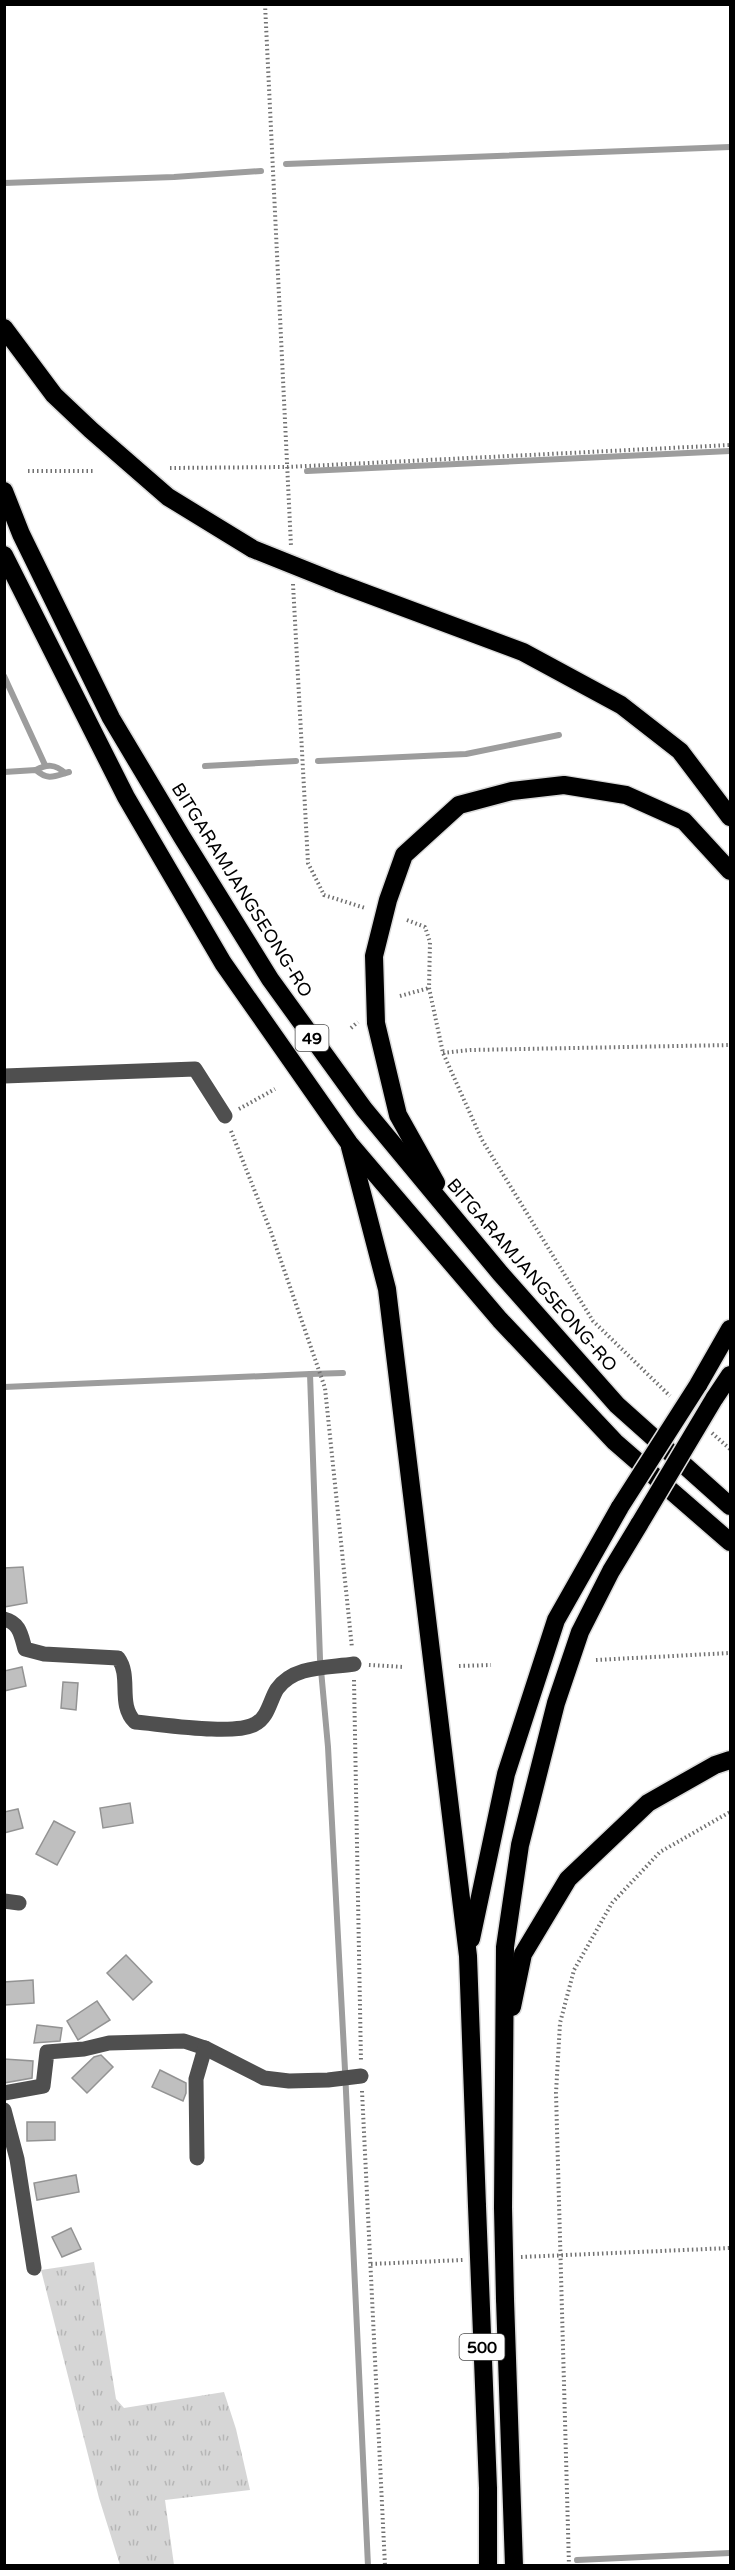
<svg xmlns="http://www.w3.org/2000/svg" width="735" height="2570" viewBox="0 0 735 2570" font-family="'Varela Round',sans-serif">
<style>
.grass{fill:url(#grass-tufts)}
.lines{fill:none;stroke-linecap:round;stroke-linejoin:round}
.stream{stroke:#9d9d9d;stroke-width:6}
.building{fill:#bfbfbf;stroke:#939393;stroke-width:1.5}
.highway-casing{stroke:#dbdbdb;stroke-width:21}
.path{stroke:#717171;stroke-width:4;stroke-dasharray:1.5 3;stroke-linecap:butt}
.minor{stroke:#4f4f4f;stroke-width:15}
.highway{stroke:#000;stroke-width:18}
.highway-bridge-casing{stroke:#dbdbdb;stroke-width:21;stroke-linecap:butt}
.highway-bridge{stroke:#000;stroke-width:18}
.labels{text-anchor:middle;stroke-width:4.5;stroke-linejoin:round;paint-order:stroke}
.shield{fill:#fff;stroke:#4c4c4c;stroke-width:1.5}
.shield-label{font-size:16px;font-weight:bold;fill:#000}
.street-label{font-size:18px;fill:#000;stroke:#fff}
</style>
<defs>
<pattern id="grass-tufts" width="24" height="20" patternUnits="userSpaceOnUse" patternTransform="scale(1.5)"><rect width="24" height="20" fill="#d6d6d6"/><path d="M3 7l-1-3M5 7V3M7 7l1-3M15 17l-1-3M17 17v-4M19 17l1-3" fill="none" stroke="#b6b6b6"/></pattern>
</defs>
<rect width="100%" height="100%" fill="#fff"/>
<!-- grass -->
<polygon class="grass" points="94,2262 116,2399 124,2408 224,2392 236,2429 250,2490 165,2500 174,2565 120,2565 99,2498 41,2270"/>
<g class="lines">
<!-- stream -->
<g class="stream">
<polyline points="286,164 730,147"/>
<polyline points="4,183 174,177 261,171"/>
<polyline points="307,471 730,451"/>
<polyline points="4,676 45,765"/>
<polyline points="318,761 466,754 559,735"/>
<polyline points="205,766 296,761"/>
<path d="M36,770C47,764 55,764 65,773"/>
<path d="M4,772L36,770C48,781 55,776 69,772"/>
<polyline points="310,1374 343,1373"/>
<polyline points="4,1387 310,1374 320,1659 328,1747 345,2070 368,2566"/>
<polyline points="577,2560 730,2553"/>
</g>
</g>
<!-- building -->
<g class="building">
<polygon points="23,1567 27,1603 4,1607 4,1568"/>
<polygon points="22,1667 26,1686 4,1691 4,1671"/>
<polygon points="63,1682 78,1683 76,1710 61,1708"/>
<polygon points="130,1803 133,1823 103,1828 100,1808"/>
<polygon points="18,1809 23,1828 4,1833 4,1812"/>
<polygon points="54,1821 75,1832 57,1865 36,1854"/>
<polygon points="126,1955 152,1982 133,2000 107,1973"/>
<polygon points="33,1980 34,2003 5,2005 4,1982"/>
<polygon points="97,2001 110,2020 78,2040 67,2021"/>
<polygon points="37,2025 62,2028 60,2041 34,2043"/>
<polygon points="101,2055 113,2067 87,2093 72,2078 94,2057"/>
<polygon points="4,2059 33,2061 32,2078 4,2083"/>
<polygon points="160,2070 186,2083 186,2093 183,2101 152,2087"/>
<polygon points="27,2122 55,2122 55,2140 27,2141"/>
<polygon points="76,2175 79,2192 37,2200 34,2183"/>
<polygon points="71,2228 81,2249 62,2257 52,2237"/>
</g>
<g class="lines">
<!-- highway casing -->
<g class="highway-casing">
<g id="highway">
<polyline points="4,328 54,395 91,430 168,497 253,549"/>
<polyline points="4,491 21,534 111,718 182,837 270,979 364,1109 500,1273 617,1405 730,1506"/>
<polyline points="4,555 126,797 223,963 349,1143 500,1320 615,1442 730,1542"/>
<polyline points="338,583 523,652 621,705 680,751 730,817"/>
<polyline points="350,1147 387,1289 468,1956 477,2206"/>
<polyline points="436,1183 398,1115 376,1023 374,956 388,900 404,855 459,805 512,791 564,785 626,795 684,821 730,871"/>
<polyline points="698,1385 730,1329"/>
<polyline points="714,1399 730,1375"/>
<polyline points="471,1939 506,1774 556,1620 620,1507"/>
<polyline points="512,2007 523,1954 568,1879 648,1803 715,1765 730,1760"/>
<polyline points="503,2208 505,1947 520,1845 556,1703 580,1632 611,1571 640,1523"/>
<polyline points="505,2299 514,2566"/>
<polyline points="488,2488 488,2566"/>
</g>
</g>
<!-- path -->
<g class="path">
<polyline points="265,4 291,546"/>
<polyline points="170,468 287,467 730,445"/>
<polyline points="28,471 95,471"/>
<polyline points="293,584 308,863 324,895 365,908"/>
<polyline points="407,920 425,927 430,942 429,988 443,1053 482,1140 593,1321 670,1396"/>
<polyline points="400,996 429,988"/>
<polyline points="351,1028 358,1022"/>
<polyline points="443,1053 470,1050 730,1045"/>
<polyline points="239,1109 275,1089"/>
<polyline points="231,1131 271,1232 325,1388 352,1648"/>
<polyline points="712,1433 730,1449"/>
<polyline points="596,1660 730,1653"/>
<polyline points="369,1665 404,1667"/>
<polyline points="459,1666 491,1665"/>
<polyline points="354,1680 361,2062"/>
<polyline points="362,2091 385,2566"/>
<polyline points="521,2257 730,2248"/>
<polyline points="371,2264 463,2260"/>
<polyline points="569,2566 556,2093 560,2023 574,1970 612,1903 660,1852 730,1812"/>
</g>
<!-- minor -->
<g class="minor">
<polyline points="4,1076 195,1069 225,1116"/>
<path d="M4,1619C20,1623 21,1635 25,1649L44,1654L118,1658C132,1677 117,1704 135,1722C161,1724 235,1736 255,1724C268,1718 270,1700 277,1689C294,1665 328,1668 354,1664"/>
<polyline points="4,1901 19,1903"/>
<polyline points="4,2093 43,2086 47,2052 84,2049 109,2043 184,2041 205,2048 264,2078 289,2081 328,2080 361,2076"/>
<polyline points="4,2110 17,2159 34,2268"/>
<polyline points="197,2158 196,2079 205,2048"/>
</g>
<!-- highway -->
<use href="#highway" class="highway"/>
<!-- highway-bridge casing -->
<g class="highway-bridge-casing">
<g id="highway-bridge">
<polyline points="253,549 338,583"/>
<polyline points="620,1507 698,1385"/>
<polyline points="640,1523 714,1399"/>
<polyline points="477,2206 488,2488"/>
<polyline points="503,2208 505,2299"/>
</g>
</g>
<!-- highway-bridge -->
<use href="#highway-bridge" class="highway-bridge"/>
</g>
<g class="labels">
<!-- shield labels -->
<g class="shield">
<rect x="295.5" y="1025" width="33" height="26" rx="4.5"/>
<rect x="459.5" y="2334" width="45" height="26" rx="4.5"/>
</g>
<g class="shield-label">
<text x="312" y="1044">49</text>
<text x="482" y="2353">500</text>
</g>
<!-- street labels -->
<g class="street-label">
<text transform="translate(242 890) rotate(58)" y="6">BITGARAMJANGSEONG-RO</text>
<text transform="translate(532 1275) rotate(49)" y="6">BITGARAMJANGSEONG-RO</text>
</g>
</g>
<!-- border -->
<rect width="735" height="2570" fill="none" stroke="#000000" stroke-width="12"/>
</svg>
